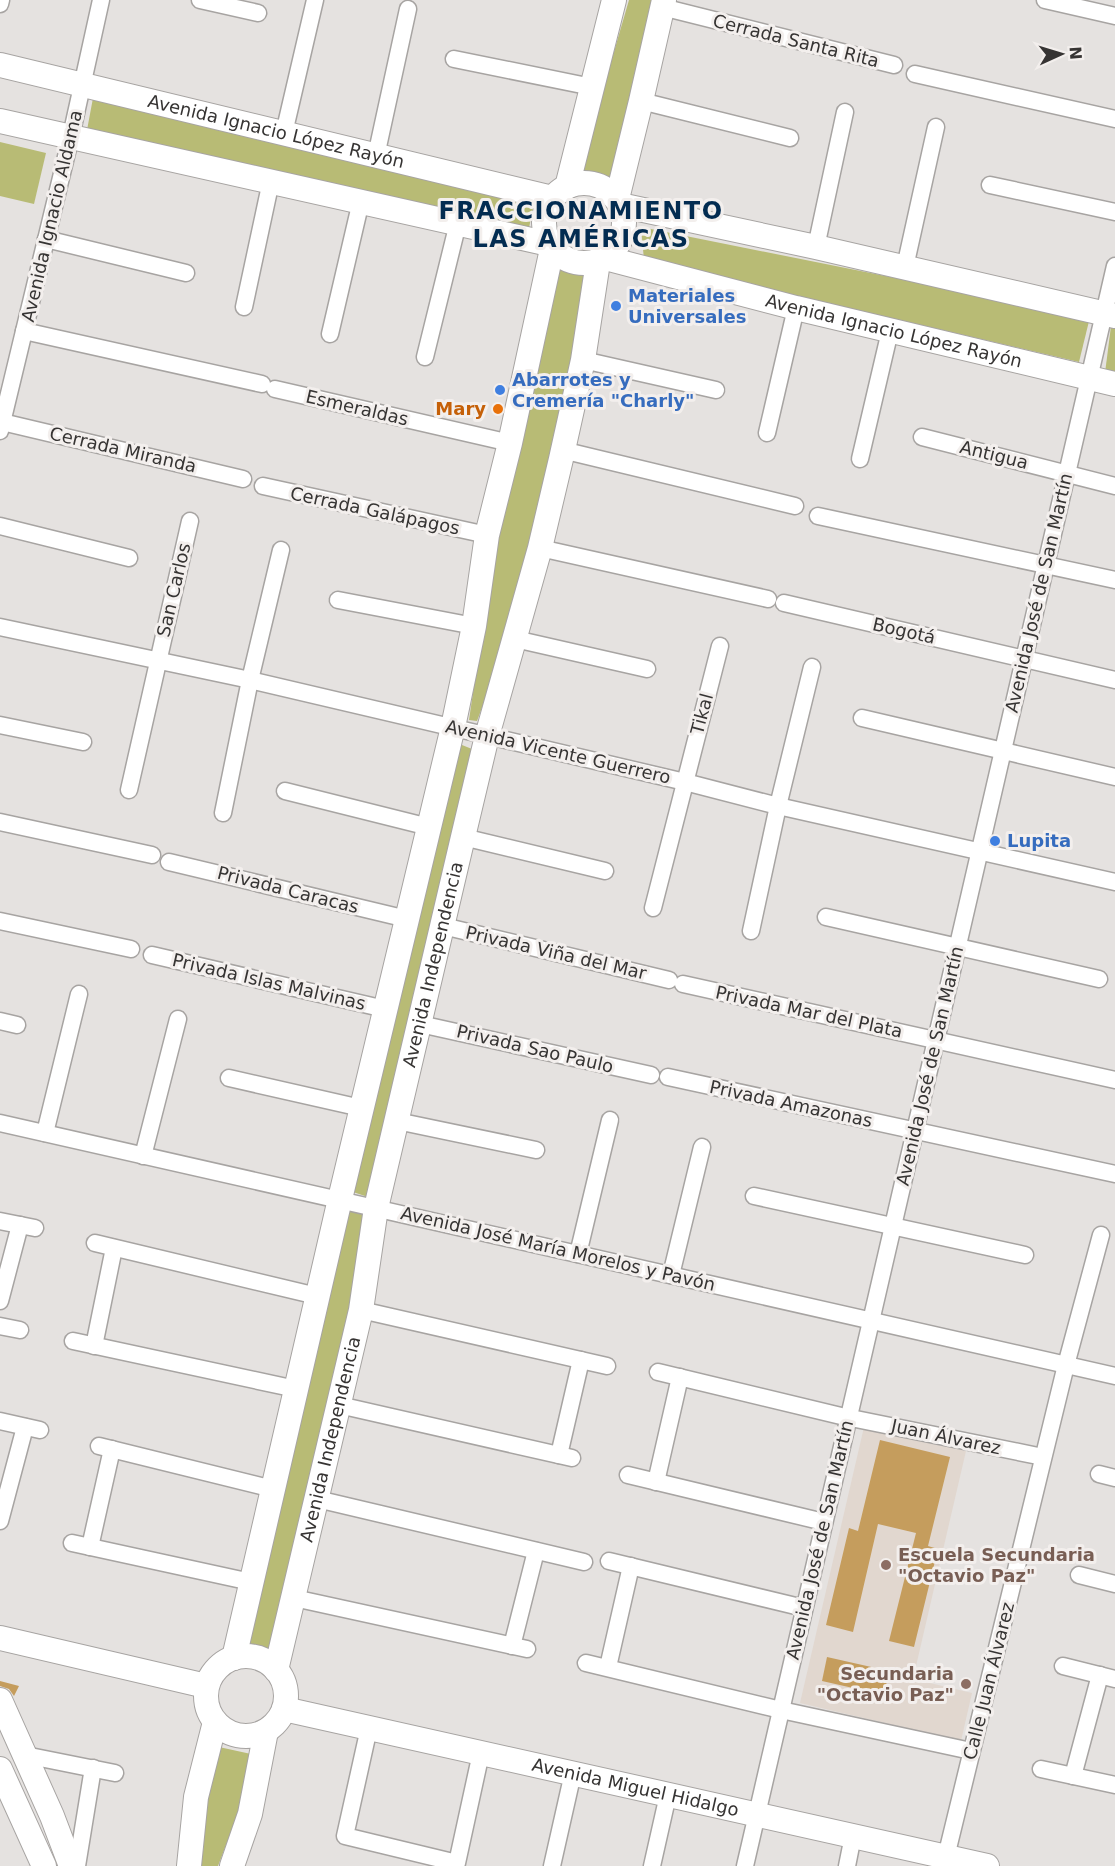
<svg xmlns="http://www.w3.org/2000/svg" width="1115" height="1866" viewBox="0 0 1115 1866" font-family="'DejaVu Sans',sans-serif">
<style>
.built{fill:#e1d7cf}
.green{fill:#b8bb75}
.building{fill:#c59d5d}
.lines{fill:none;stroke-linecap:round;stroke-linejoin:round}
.street-casing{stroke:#a7a4a2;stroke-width:19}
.secondary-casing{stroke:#a7a4a2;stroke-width:26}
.street{stroke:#fff;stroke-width:16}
.secondary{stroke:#fff;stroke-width:24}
.shop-dot{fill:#3f7fe0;stroke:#f3efed;stroke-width:2}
.food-dot{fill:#e8710a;stroke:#f3efed;stroke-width:2}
.education-dot{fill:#8d6e63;stroke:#f3efed;stroke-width:2}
.labels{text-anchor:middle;stroke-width:6;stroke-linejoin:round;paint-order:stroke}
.street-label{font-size:18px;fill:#363433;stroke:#f3efed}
.shop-label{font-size:18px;font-weight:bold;fill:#366cbe;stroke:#f3efed;text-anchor:start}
.food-label{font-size:18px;font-weight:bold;fill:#c56008;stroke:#f3efed;text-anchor:end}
.education-label{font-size:18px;font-weight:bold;fill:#785e54;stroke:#f3efed;text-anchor:start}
.district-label{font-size:24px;font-weight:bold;letter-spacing:1.5px;fill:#032c51;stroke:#f3efed}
</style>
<rect width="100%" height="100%" fill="#e5e2e0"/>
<!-- built -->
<polygon class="built" points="864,1427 966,1451 913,1679 972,1693 961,1741 800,1703"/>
<!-- green -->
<g class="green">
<polygon points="629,0 653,0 614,181 579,172"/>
<polygon points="93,98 534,203 529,228 87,130"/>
<polygon points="0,142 46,153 34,204 0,196"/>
<polygon points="641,227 1090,317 1079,362 644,260"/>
<polygon points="559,267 588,277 533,543 508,638 477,721 469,720 493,555"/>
<polygon points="1111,326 1115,327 1115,375 1105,373"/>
<polygon points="457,743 472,749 371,1198 353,1192"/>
<polygon points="348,1209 367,1215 353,1307 272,1653 248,1647"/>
<polygon points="219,1747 251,1754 239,1811 218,1866 201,1866 204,1844 204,1804"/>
</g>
<!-- building -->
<g class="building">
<polygon points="880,1440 950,1457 928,1546 938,1549 914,1647 889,1641 916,1533 878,1524 853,1632 826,1625 849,1528 858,1531"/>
<polygon points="827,1657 889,1671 884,1695 822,1681"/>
<polygon points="0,1681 19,1686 14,1696 9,1689 0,1686"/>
</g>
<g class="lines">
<!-- street casing -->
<g class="street-casing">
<g id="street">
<polyline points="200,0 258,13"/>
<polyline points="1045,0 1115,16"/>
<polyline points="0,4 1,0"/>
<polyline points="662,7 894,65"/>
<polyline points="454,59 592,87"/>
<polyline points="915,74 1115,119"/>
<polyline points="641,101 790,138"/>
<polyline points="284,133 315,0"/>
<polyline points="376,156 408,9"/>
<polyline points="990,185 1115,212"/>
<polyline points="46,239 186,273"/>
<polyline points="816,247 845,112"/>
<polyline points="905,267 936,127"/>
<polyline points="244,307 271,181"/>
<polyline points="24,331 262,384"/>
<polyline points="330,334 361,201"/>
<polyline points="425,357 458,223"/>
<polyline points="583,360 716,390"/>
<polyline points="275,389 510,443"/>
<polyline points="2,422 243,479"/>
<polyline points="0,431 71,136 101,0"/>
<polyline points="767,433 796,308"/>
<polyline points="922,437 1115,486"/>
<polyline points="562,450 795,506"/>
<polyline points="860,459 890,331"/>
<polyline points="263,486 487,535"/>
<polyline points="818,516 1115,580"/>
<polyline points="0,526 129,558"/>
<polyline points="540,548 768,599"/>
<polyline points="338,600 474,626"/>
<polyline points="784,603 1115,680"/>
<polyline points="0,627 250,680 685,782 778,806 1115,882"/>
<polyline points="515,639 647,669"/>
<polyline points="862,718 1115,777"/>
<polyline points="0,725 83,742"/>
<polyline points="129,790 190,521"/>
<polyline points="285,791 429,827"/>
<polyline points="223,813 250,680 281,550"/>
<polyline points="0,822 152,855"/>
<polyline points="463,837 605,871"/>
<polyline points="169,862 407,919"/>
<polyline points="653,908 720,646"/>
<polyline points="826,917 1099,979"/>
<polyline points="0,921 131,949"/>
<polyline points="443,926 669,980"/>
<polyline points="751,931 778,806 812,667"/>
<polyline points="152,955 385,1009"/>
<polyline points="683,984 1115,1080"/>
<polyline points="0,1021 17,1025"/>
<polyline points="420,1024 651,1075"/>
<polyline points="668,1077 1115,1174"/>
<polyline points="229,1078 361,1108"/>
<polyline points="397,1121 536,1150"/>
<polyline points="0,1123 1115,1376"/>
<polyline points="45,1133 79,994"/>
<polyline points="143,1156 178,1019"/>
<polyline points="754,1196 1025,1255"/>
<polyline points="0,1221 35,1228"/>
<polyline points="95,1243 317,1296"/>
<polyline points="578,1254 610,1120"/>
<polyline points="671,1275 702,1147"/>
<polyline points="0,1301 20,1225"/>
<polyline points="361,1310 607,1366"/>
<polyline points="0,1326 20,1330"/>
<polyline points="73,1341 296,1389"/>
<polyline points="94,1346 114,1248"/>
<polyline points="658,1372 841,1416 1043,1457"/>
<polyline points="339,1405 572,1458"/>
<polyline points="0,1421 40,1430"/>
<polyline points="99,1446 273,1489"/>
<polyline points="559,1455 581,1360"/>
<polyline points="1099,1474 1115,1478"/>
<polyline points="628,1475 824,1522"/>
<polyline points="656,1482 680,1377"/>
<polyline points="317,1499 584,1562"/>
<polyline points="0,1521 25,1427"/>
<polyline points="72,1543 251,1582"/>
<polyline points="90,1547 112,1449"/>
<polyline points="609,1561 804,1608"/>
<polyline points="1079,1575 1115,1584"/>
<polyline points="294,1598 527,1649"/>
<polyline points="512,1646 536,1551"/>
<polyline points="586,1663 781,1710 971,1751"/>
<polyline points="1063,1666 1115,1679"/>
<polyline points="608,1667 631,1566"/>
<polyline points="369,1728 345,1836 457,1863 481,1753"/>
<polyline points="25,1755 115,1773"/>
<polyline points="1041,1769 1115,1785"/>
<polyline points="1073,1776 1100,1675"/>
<polyline points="944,1865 1066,1365 1101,1235"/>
<polyline points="77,1866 93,1768"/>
<polyline points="552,1866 573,1773"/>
<polyline points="652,1866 668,1795"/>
<polyline points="745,1866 1115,266"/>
<polyline points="847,1866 853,1836"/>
</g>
</g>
<!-- secondary casing -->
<g class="secondary-casing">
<g id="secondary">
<path id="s1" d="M0,65L552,198"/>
<polyline points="0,121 549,244"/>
<circle cx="584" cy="223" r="40"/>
<polyline points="567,187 614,0"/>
<polyline points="617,199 641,101 664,0"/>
<polyline points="620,205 816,247 1115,316"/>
<path id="s2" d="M605,258L796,308L1115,384"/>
<polyline points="0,1638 206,1686"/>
<circle cx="246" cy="1696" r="40"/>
<polyline points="234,1658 340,1199 453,727 474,626 487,535 510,443 552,249"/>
<path id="s3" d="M276,1670L361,1310L376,1208L463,837L487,736L540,548L561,459L583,360L598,262"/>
<polyline points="0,1700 52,1816 71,1866"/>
<path id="s4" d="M284,1709L987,1866"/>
<polyline points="0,1769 44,1866"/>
<polyline points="189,1866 196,1797 215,1722"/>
<polyline points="232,1866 250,1814 266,1731"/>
</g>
</g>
<!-- street -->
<use href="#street" class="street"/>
<!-- secondary -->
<use href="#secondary" class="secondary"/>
</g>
<!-- markers -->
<g class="shop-dot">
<circle cx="616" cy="306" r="6"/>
<circle cx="500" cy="390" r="6"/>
<circle cx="995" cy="841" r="6"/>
</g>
<circle class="food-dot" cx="498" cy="409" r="6"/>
<g class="education-dot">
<circle cx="886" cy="1565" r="6"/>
<circle cx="966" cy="1684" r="6"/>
</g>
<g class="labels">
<!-- street labels -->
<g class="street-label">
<text transform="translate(796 41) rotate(14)" y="6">Cerrada Santa Rita</text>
<text dy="6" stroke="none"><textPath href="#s1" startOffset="284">Avenida Ignacio López Rayón</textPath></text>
<text transform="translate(52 216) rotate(-77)" y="6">Avenida Ignacio Aldama</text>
<text dy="6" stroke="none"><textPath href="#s2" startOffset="298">Avenida Ignacio López Rayón</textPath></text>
<text transform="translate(357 408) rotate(13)" y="6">Esmeraldas</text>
<text transform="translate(123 450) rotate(13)" y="6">Cerrada Miranda</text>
<text transform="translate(994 455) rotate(14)" y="6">Antigua</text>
<text transform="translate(375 511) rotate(12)" y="6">Cerrada Galápagos</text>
<text transform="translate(174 590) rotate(-77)" y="6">San Carlos</text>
<text transform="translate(1039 593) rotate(-77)" y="6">Avenida José de San Martín</text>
<text transform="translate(904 631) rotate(13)" y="6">Bogotá</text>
<text transform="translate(702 714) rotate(-75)" y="6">Tikal</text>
<text transform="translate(558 752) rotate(13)" y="6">Avenida Vicente Guerrero</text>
<text transform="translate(288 890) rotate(14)" y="6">Privada Caracas</text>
<text transform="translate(556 953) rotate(13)" y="6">Privada Viña del Mar</text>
<text dy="6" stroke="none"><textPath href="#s3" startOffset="723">Avenida Independencia</textPath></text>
<text transform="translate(269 982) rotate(13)" y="6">Privada Islas Malvinas</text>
<text transform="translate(809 1012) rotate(12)" y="6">Privada Mar del Plata</text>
<text transform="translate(535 1049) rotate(13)" y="6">Privada Sao Paulo</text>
<text transform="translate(930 1066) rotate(-77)" y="6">Avenida José de San Martín</text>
<text transform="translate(791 1104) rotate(12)" y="6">Privada Amazonas</text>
<text transform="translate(558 1249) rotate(13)" y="6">Avenida José María Morelos y Pavón</text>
<text transform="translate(946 1437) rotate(12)" y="6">Juan Álvarez</text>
<text dy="6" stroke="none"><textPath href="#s3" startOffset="237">Avenida Independencia</textPath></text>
<text transform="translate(820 1540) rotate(-77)" y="6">Avenida José de San Martín</text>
<text transform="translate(989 1681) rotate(-76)" y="6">Calle Juan Álvarez</text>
<text dy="6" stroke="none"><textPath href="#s4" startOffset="360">Avenida Miguel Hidalgo</textPath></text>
</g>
<!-- shop labels -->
<g class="shop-label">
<text x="628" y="302">Materiales<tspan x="628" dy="21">Universales</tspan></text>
<text x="512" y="386">Abarrotes y<tspan x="512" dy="21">Cremería "Charly"</tspan></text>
<text x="1007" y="847">Lupita</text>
</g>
<!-- food labels -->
<g class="food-label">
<text x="486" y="415">Mary</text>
</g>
<!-- education labels -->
<g class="education-label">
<text x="898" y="1561">Escuela Secundaria<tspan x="898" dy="21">"Octavio Paz"</tspan></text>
<text x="954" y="1680" text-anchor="end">Secundaria<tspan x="954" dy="21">"Octavio Paz"</tspan></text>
</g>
<!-- district labels -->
<g class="district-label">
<text x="581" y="219">FRACCIONAMIENTO<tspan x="581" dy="28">LAS AMÉRICAS</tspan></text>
</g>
</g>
<!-- north arrow -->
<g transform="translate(1061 54) rotate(86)" stroke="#f3efed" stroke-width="4.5" paint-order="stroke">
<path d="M0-4.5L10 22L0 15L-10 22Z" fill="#363433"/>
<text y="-9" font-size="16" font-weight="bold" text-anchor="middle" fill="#363433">N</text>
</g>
</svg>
